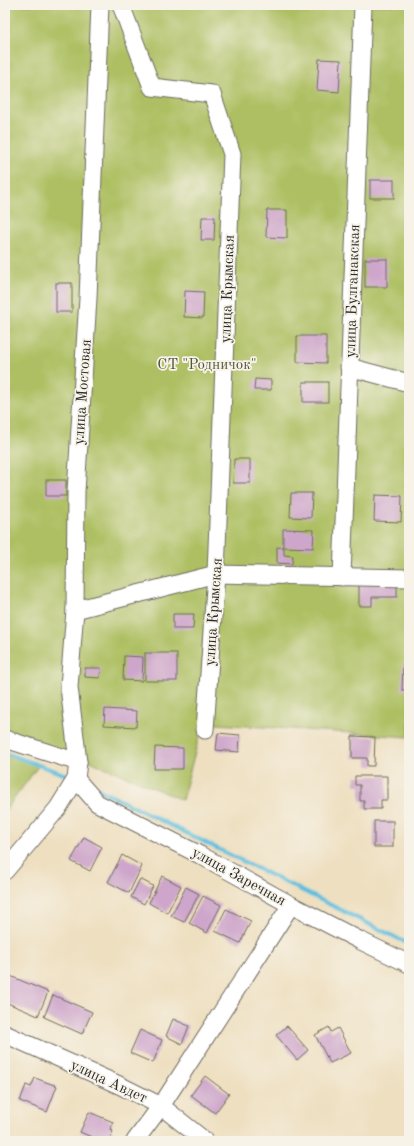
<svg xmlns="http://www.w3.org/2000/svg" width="414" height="1146" viewBox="0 0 414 1146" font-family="'Old Standard TT',serif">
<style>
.green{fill:#adbf62;stroke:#6c7546}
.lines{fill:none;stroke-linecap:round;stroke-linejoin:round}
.stream{stroke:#5fbfde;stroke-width:4}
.building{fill:#cea6cb}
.minor-casing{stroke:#6f6a5f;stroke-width:19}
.minor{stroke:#fff;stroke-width:17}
.labels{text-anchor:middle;stroke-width:3.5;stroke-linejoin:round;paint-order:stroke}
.street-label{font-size:15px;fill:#2b2b2b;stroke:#f7f3e8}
.park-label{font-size:15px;fill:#52573c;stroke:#f7f3e8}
</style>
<rect width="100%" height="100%" fill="#f7f3e8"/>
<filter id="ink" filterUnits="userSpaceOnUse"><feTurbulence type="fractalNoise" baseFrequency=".025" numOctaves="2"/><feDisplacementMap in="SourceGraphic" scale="8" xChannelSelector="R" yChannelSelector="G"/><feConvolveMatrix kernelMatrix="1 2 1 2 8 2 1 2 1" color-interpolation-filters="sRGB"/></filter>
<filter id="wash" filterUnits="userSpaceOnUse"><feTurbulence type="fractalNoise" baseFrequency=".012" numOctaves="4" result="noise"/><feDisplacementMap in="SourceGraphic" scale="16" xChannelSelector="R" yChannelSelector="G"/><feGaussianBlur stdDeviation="0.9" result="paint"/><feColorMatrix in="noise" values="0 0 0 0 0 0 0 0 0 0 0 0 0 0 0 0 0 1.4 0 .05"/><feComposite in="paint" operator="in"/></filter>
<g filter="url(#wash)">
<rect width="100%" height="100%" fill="#eedfc0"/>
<!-- green -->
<g class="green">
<polygon points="5,5 409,5 409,737 203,723 182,800 78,756 5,733"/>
<polygon points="5,754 39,765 5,811"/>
</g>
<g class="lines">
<!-- stream -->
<g class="stream">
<polyline points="5,753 72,777"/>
<polyline points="90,785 409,944"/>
</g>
</g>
<g id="blocks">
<!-- building -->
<g class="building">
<polygon points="319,59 341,60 339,92 317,90"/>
<rect x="370" y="180" width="24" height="18"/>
<polygon points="267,210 287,210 287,238 266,237"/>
<polygon points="202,217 215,217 214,240 201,240"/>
<rect x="365" y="259" width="22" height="28"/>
<rect x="56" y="283" width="16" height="29"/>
<polygon points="185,291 204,292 203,318 184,317"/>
<polygon points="297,336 326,336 326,363 297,362"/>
<polygon points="255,379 271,380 271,390 254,390"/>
<rect x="303" y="382" width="25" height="20"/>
<polygon points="234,459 250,459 250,483 233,483"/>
<rect x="46" y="480" width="20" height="16"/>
<polygon points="291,493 312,493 311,518 290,517"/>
<polygon points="375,495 402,496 401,522 374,521"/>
<polygon points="283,529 314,530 313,548 283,547"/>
<polygon points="277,547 284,548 284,555 293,556 292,564 277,563"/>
<polygon points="397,583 397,597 372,597 372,606 359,606 359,584"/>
<polygon points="173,614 194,614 193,629 173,629"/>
<rect x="145" y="653" width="32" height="28"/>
<polygon points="124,656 143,657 142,681 123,680"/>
<polygon points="403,663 409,663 409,690 402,690"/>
<polygon points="85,668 101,668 100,678 85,677"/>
<polygon points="105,709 137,711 136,727 104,725"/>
<polygon points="218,733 240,735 239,752 216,750"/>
<polygon points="352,736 375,737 374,766 367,766 367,758 352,758"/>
<polygon points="155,747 183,748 183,769 154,769"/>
<polygon points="355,776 387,776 387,800 381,800 381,809 364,809 364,801 360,801 360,785 355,785"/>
<rect x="374" y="821" width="19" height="26"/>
<polygon points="84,837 102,847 90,871 71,861"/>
<polygon points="122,855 142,866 129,893 108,882"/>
<polygon points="162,876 181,886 167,913 149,903"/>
<polygon points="140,879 153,886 144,904 131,897"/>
<polygon points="186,887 199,894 184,922 171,916"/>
<polygon points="203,896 221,905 207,933 189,923"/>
<polygon points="226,909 251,921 240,943 215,931"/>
<polygon points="8,975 48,992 38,1016 5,1002 5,982"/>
<polygon points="53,995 92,1012 82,1034 44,1017"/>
<polygon points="173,1019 189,1026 182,1044 166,1036"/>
<polygon points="287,1026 308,1050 297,1060 276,1035"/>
<polygon points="329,1027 331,1032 338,1028 351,1053 330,1063 315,1035"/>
<polygon points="140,1030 162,1040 153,1063 130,1053"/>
<polygon points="205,1076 229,1094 215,1113 191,1095"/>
<polygon points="35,1078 57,1086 47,1112 20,1101 26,1085 31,1087"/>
<polygon points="89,1112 113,1122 110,1130 113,1131 109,1141 101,1141 80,1132"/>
</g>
</g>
</g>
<g filter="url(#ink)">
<use href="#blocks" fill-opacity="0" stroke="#6f6a5f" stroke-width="1"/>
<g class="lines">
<!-- minor casing -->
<g class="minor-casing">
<g id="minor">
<polyline points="121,5 152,87 212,94 232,154 216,574 205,730"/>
<polyline points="349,367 409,383"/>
<polyline points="342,577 363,5"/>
<polyline points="75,610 216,574 409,578"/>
<polyline points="5,739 78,762"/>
<polyline points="76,779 97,803 200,855 291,905 359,940 409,964"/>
<polyline points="5,871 58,808 76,779 78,762 69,687 75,610 76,492 88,298 100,5"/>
<polyline points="5,1034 119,1085 161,1106 205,1141"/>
<polyline points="135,1141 161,1106 291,905"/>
</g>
</g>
<!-- minor -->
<use href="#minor" class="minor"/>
</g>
</g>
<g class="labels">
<!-- street labels -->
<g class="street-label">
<text transform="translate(227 289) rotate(-88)" y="5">улица Крымская</text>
<text transform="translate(352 291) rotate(-88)" y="5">улица Булганакская</text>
<text transform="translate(82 392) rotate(-86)" y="5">улица Мостовая</text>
<text transform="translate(213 612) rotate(-86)" y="5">улица Крымская</text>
<text transform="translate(239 876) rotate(29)" y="5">улица Заречная</text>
<text transform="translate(109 1081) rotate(25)" y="5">улица Авдет</text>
</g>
<!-- park labels -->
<g class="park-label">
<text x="207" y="369">СТ "Родничок"</text>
</g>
</g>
<!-- margin -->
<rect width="414" height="1146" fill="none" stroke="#f7f3e8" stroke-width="20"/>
</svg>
